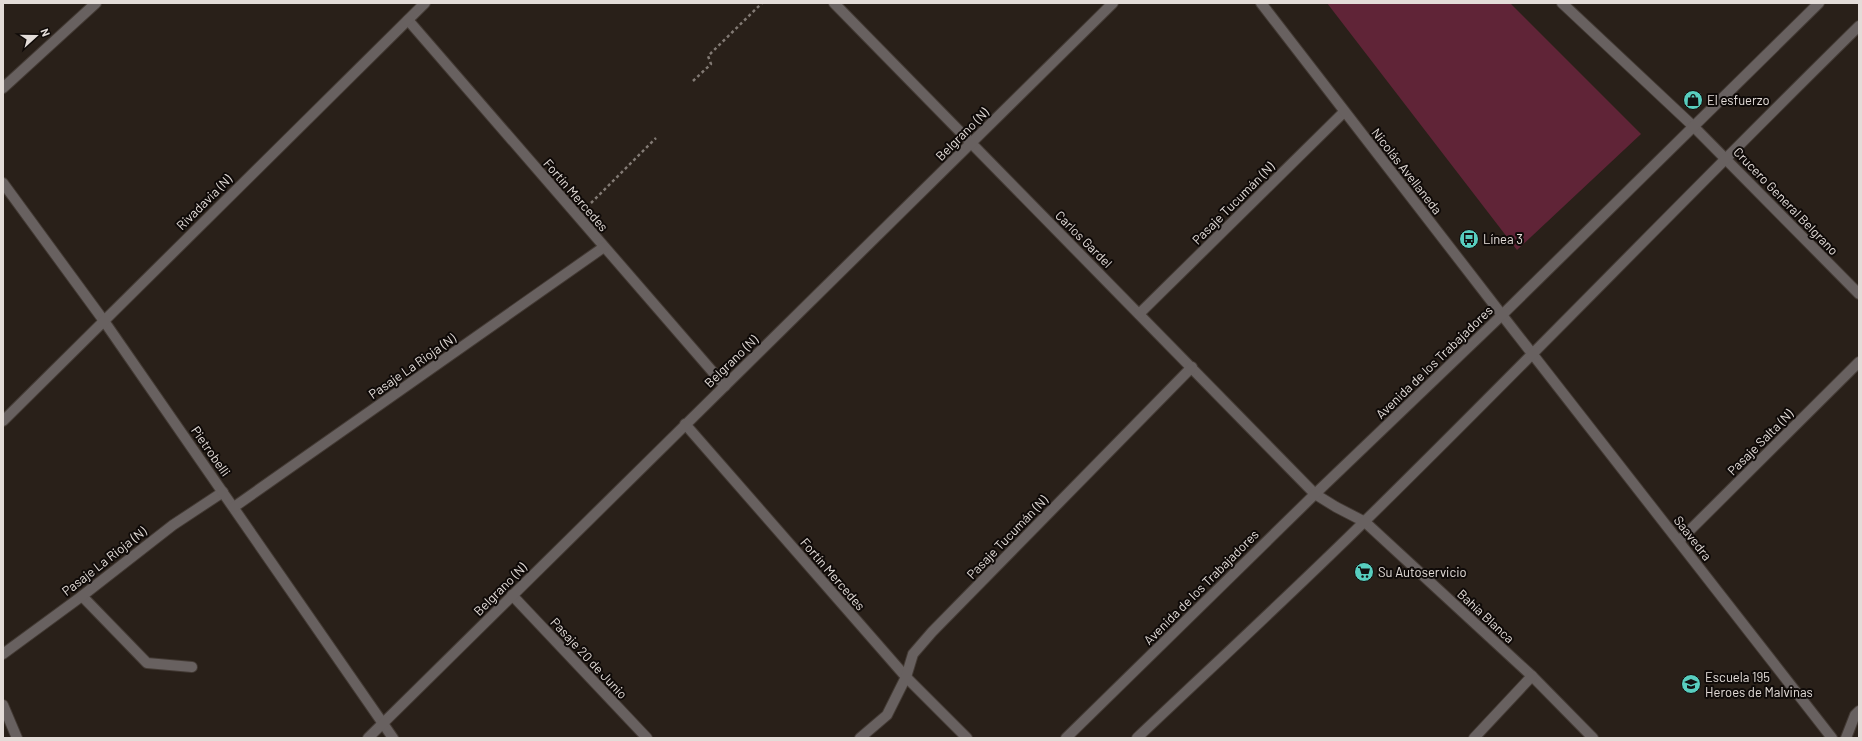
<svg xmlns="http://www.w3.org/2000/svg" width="1862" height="741" viewBox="0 0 1862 741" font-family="Barlow,sans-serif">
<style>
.green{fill:#602437}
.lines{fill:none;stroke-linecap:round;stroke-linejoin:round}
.service-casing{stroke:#433a34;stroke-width:12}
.minor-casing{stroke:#433a34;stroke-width:12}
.tertiary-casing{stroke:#433a34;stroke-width:12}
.path{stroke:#827a74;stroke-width:2.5;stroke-dasharray:3 3;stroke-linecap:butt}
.service{stroke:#686160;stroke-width:10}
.minor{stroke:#686160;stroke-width:10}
.tertiary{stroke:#686160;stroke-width:10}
.labels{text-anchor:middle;stroke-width:4;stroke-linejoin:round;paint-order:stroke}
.poi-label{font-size:13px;fill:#e3dcd8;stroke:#0f0a08;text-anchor:start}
.street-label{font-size:13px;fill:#e3dcd8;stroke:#0f0a08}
</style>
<rect width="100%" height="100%" fill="#292019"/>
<!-- green -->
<polygon class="green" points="1327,3 1510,3 1641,134 1517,250"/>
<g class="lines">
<!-- service casing -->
<g class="service-casing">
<g id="service">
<polyline points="82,596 147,663 192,667"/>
<polyline points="3,654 82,596 173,525 223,492"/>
</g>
</g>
<!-- minor casing -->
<g class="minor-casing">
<g id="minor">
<polyline points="834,3 1315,494 1336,507 1365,522 1532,676 1593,738"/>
<polyline points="1562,3 1693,126"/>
<polyline points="408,20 725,386"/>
<polyline points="3,88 96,3"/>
<polyline points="3,183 104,321 393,738"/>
<polyline points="1139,314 1344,112"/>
<polyline points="3,421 425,3"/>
<polyline points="685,424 906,677 967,738"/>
<polyline points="234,507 604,247"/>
<polyline points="1679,541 1859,362"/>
<polyline points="512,595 647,738"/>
<polyline points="3,705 17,738"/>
<polyline points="368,738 1113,3"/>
<polyline points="860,738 887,715 906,677 913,654 932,632 1192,367"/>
<polyline points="1474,738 1532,676"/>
<polyline points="1846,738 1855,715 1859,711"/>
</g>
</g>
<!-- tertiary casing -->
<g class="tertiary-casing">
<g id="tertiary">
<polyline points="1261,3 1502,315 1832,738"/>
<polyline points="1693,126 1859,294"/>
<polyline points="1066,738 1315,494 1502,315 1819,3"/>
<path d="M1137,738C1214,665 1291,594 1366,520C1532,357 1693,189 1859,26"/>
</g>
</g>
<!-- path -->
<g class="path">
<polyline points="693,81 711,64 708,56 762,3"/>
<polyline points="591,203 656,138"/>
</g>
<!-- service -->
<use href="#service" class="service"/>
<!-- minor -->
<use href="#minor" class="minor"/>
<!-- tertiary -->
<use href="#tertiary" class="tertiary"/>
</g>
<!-- icons -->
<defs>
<g id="shop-disc" transform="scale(1)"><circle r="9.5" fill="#58cebf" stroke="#0f0a08"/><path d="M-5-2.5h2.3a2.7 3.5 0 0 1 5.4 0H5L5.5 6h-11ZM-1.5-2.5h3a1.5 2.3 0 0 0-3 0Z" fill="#111"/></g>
<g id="bus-disc" transform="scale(1)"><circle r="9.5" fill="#58cebf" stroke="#0f0a08"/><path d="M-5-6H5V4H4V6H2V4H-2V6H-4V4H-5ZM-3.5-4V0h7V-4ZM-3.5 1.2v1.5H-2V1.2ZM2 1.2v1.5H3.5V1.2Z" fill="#111"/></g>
<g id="supermarket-disc" transform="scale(1)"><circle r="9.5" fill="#58cebf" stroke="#0f0a08"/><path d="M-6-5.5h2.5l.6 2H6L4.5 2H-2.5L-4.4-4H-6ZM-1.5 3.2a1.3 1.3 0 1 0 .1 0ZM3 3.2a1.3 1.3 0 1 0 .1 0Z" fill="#111"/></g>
<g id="school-disc" transform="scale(1)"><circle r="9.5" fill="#58cebf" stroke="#0f0a08"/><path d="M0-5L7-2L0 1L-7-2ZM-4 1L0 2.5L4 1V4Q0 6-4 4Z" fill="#111"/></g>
</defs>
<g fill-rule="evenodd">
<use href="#shop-disc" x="1693" y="100"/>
<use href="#bus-disc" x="1469" y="239"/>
<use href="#supermarket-disc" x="1364" y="572"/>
<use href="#school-disc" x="1691" y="684"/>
</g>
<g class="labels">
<!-- poi labels -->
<g class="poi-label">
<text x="1707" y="105">El esfuerzo</text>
<text x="1483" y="244">Línea 3</text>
<text x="1378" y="577">Su Autoservicio</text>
<text x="1705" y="682">Escuela 195<tspan x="1705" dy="15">Heroes de Malvinas</tspan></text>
</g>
<!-- street labels -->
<g class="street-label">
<text transform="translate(962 134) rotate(-45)" y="5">Belgrano (N)</text>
<text transform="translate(1407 171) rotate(52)" y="5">Nicolás Avellaneda</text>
<text transform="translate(576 195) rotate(49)" y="5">Fortín Mercedes</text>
<text transform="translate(1786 201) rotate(46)" y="5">Crucero General Belgrano</text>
<text transform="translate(204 202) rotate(-45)" y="5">Rivadavia (N)</text>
<text transform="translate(1233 203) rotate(-45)" y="5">Pasaje Tucumán (N)</text>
<text transform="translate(1084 239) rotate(45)" y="5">Carlos Gardel</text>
<text transform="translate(731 361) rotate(-44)" y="5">Belgrano (N)</text>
<text transform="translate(1434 362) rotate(-44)" y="5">Avenida de los Trabajadores</text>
<text transform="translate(412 366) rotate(-35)" y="5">Pasaje La Rioja (N)</text>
<text transform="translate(1760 442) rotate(-45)" y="5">Pasaje Salta (N)</text>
<text transform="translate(211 451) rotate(55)" y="5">Pietrobelli</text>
<text transform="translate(1007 537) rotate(-46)" y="5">Pasaje Tucumán (N)</text>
<text transform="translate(1693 538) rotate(52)" y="5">Saavedra</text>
<text transform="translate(104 561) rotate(-38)" y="5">Pasaje La Rioja (N)</text>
<text transform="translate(833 574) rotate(49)" y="5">Fortín Mercedes</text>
<text transform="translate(1201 587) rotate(-45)" y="5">Avenida de los Trabajadores</text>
<text transform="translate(500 589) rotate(-45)" y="5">Belgrano (N)</text>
<text transform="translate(1486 616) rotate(43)" y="5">Bahía Blanca</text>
<text transform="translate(589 658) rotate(47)" y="5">Pasaje 20 de Junio</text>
</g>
</g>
<!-- border -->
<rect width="1862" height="741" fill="none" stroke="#e3dcd8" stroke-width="8"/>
<!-- north arrow -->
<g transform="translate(36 36) rotate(69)" stroke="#0f0a08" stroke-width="3" paint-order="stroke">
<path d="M0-3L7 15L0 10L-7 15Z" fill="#e3dcd8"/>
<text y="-6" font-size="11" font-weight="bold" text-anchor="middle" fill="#e3dcd8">N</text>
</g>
</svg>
